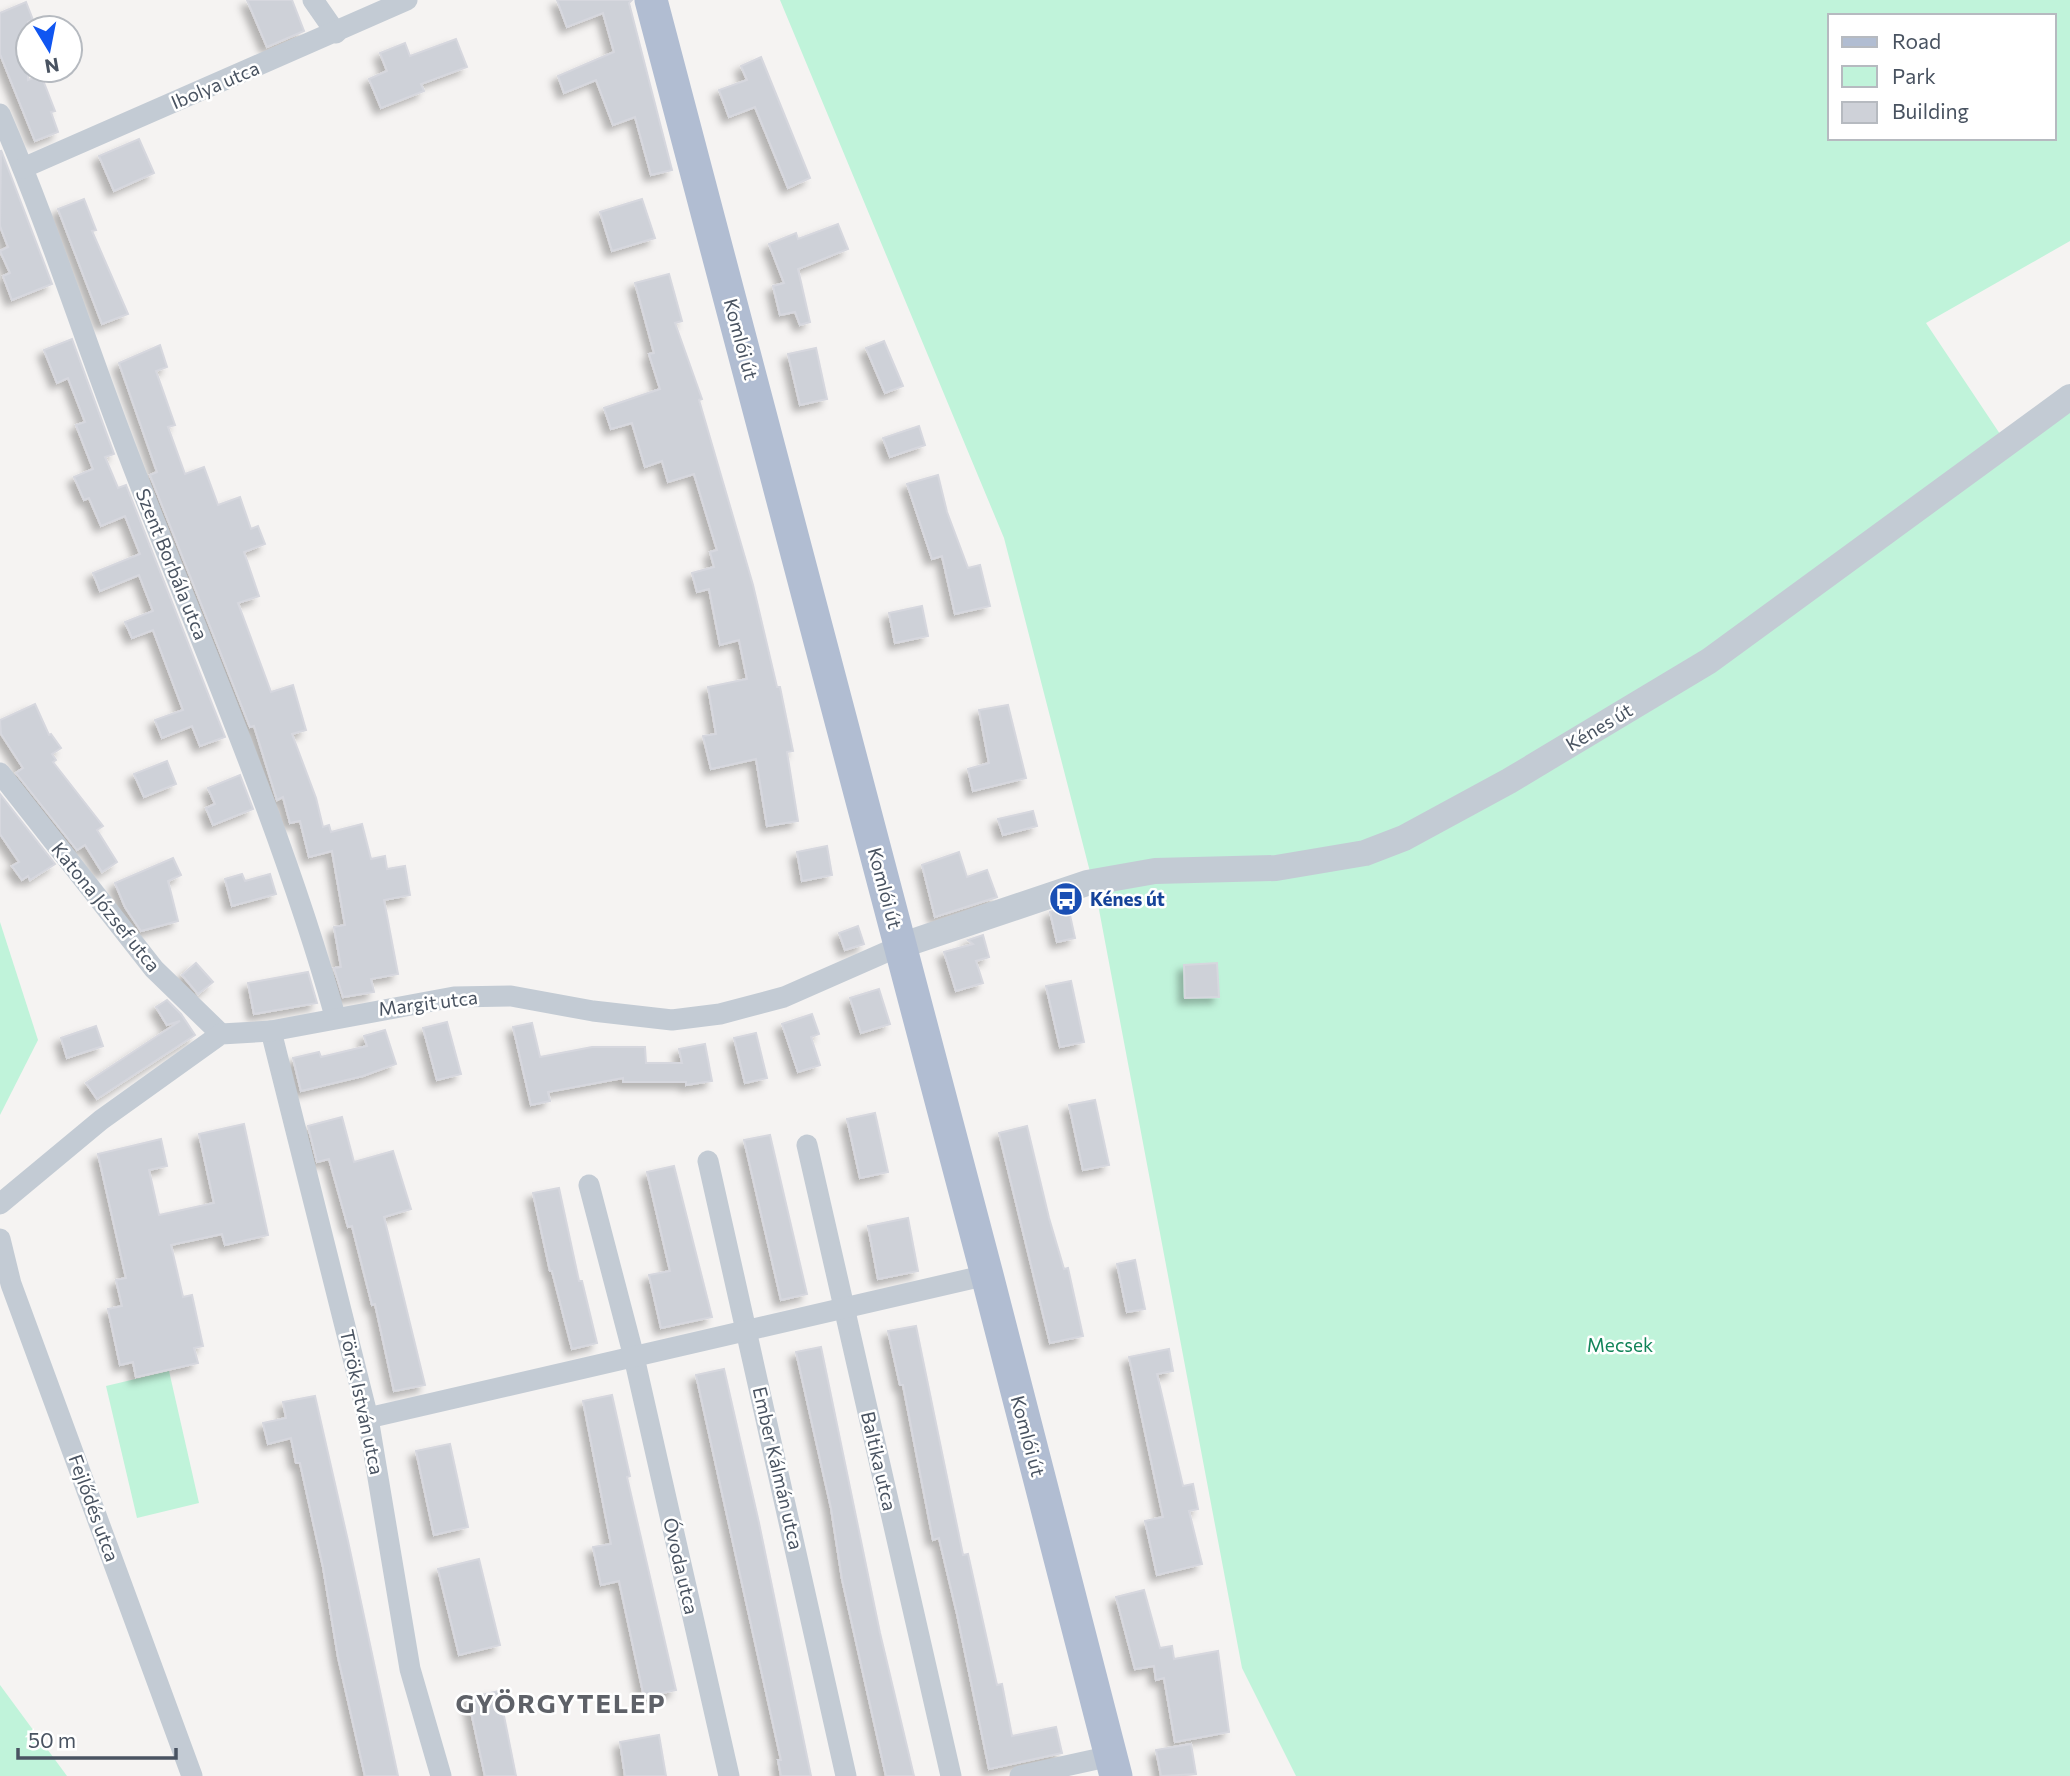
<svg xmlns="http://www.w3.org/2000/svg" width="2070" height="1776" viewBox="0 0 2070 1776" font-family="Commissioner,sans-serif">
<style>
.green{fill:#c0f3da;fill-rule:evenodd}
.building{fill:#ced1d8;stroke:#d6d7de;stroke-width:2;filter:url(#shadow)}
.lines{fill:none;stroke-linecap:round;stroke-linejoin:round}
.minor{stroke:#c3cbd4;stroke-width:21}
.tertiary{stroke:#c3cbd4;stroke-width:26}
.primary{stroke:#b1bdd2;stroke-width:33}
.labels{text-anchor:middle;stroke-width:5;stroke-linejoin:round;paint-order:stroke}
.street-label{font-size:19px;fill:#495361;stroke:#fff}
.transit-label{font-size:19px;font-weight:bold;fill:#164399;stroke:#fff;text-anchor:start}
.park-label{font-size:19px;fill:#128459;stroke:#fff}
.district-label{font-size:26px;font-weight:bold;letter-spacing:2px;fill:#5e6168;stroke:#fff}
</style>
<defs>
<filter id="shadow"><feDropShadow dx="-6" dy="6" stdDeviation="3.5" flood-color="#0004"/></filter>
</defs>
<rect width="100%" height="100%" fill="#f5f3f2"/>
<!-- green -->
<g class="green">
<path d="M780,0H2070V241L1926,323L2006,443L2070,402V1776H1296L1242,1668L1097,899L1004,538ZM1830,16H2054V138H1830Z"/>
<polygon points="0,922 38,1040 0,1115"/>
<polygon points="169,1371 199,1503 137,1518 106,1386"/>
<polygon points="0,1685 67,1776 0,1776"/>
</g>
<!-- building -->
<g class="building">
<polygon points="247,0 292,0 304,31 267,47"/>
<polygon points="557,0 632,0 629,3 672,170 651,175 635,117 613,125 596,80 564,93 558,76 614,52 603,13 567,27"/>
<polygon points="26,2 33,20 28,22 28,80 41,75 55,111 51,112 58,132 35,141 0,54 0,13"/>
<polygon points="456,39 467,67 421,84 424,91 381,108 369,79 387,71 380,53 405,43 410,56"/>
<polygon points="761,57 810,178 788,188 755,107 729,117 719,90 747,80 741,66"/>
<polygon points="139,139 154,173 114,191 99,156"/>
<polygon points="1,150 52,284 12,300 3,276 10,273 0,251 8,247 0,226"/>
<polygon points="84,199 96,230 92,231 128,314 102,324 58,209"/>
<polygon points="642,199 655,238 612,251 600,212"/>
<polygon points="838,224 848,249 798,269 810,322 800,325 795,312 780,315 773,286 784,283 769,244 796,233 798,239"/>
<polygon points="669,274 682,321 675,323 702,399 699,400 753,585 777,687 780,687 793,751 787,752 798,821 767,826 756,759 711,769 703,736 716,734 708,687 747,679 739,640 720,645 709,589 697,592 692,573 714,567 710,552 717,550 694,474 668,482 662,461 645,467 632,423 611,429 604,408 660,389 649,354 654,353 635,283"/>
<polygon points="72,339 114,454 105,457 118,488 126,485 225,737 200,746 192,726 162,738 155,720 183,710 153,630 132,638 125,622 153,611 139,575 100,591 93,573 140,554 125,516 101,526 89,498 84,500 74,477 93,469 76,425 85,422 68,378 57,383 44,350"/>
<polygon points="884,341 903,386 885,393 866,348"/>
<polygon points="160,345 167,367 156,371 175,425 168,427 185,474 204,467 218,505 240,497 251,529 258,526 265,544 244,552 259,596 238,603 271,692 293,685 306,730 292,734 316,798 323,827 329,825 331,832 362,824 371,859 385,856 387,869 405,866 410,895 384,900 398,974 371,979 374,992 343,997 334,968 341,967 334,927 345,925 332,851 309,857 300,821 290,823 283,797 277,800 254,726 250,727 150,475 157,472 119,363"/>
<polygon points="816,348 827,399 800,405 788,354"/>
<polygon points="919,426 925,445 890,457 883,438"/>
<polygon points="938,475 947,512 968,568 980,565 990,606 955,614 942,556 932,559 907,484"/>
<polygon points="922,606 928,636 895,643 889,613"/>
<polygon points="35,704 49,735 51,734 61,748 52,754 56,760 53,762 103,826 97,830 117,862 102,872 85,845 77,850 16,773 23,768 1,734 0,720"/>
<polygon points="1008,705 1026,778 973,791 968,769 989,763 979,710"/>
<polygon points="167,761 176,784 144,797 134,774"/>
<polygon points="240,775 253,809 213,825 206,808 215,804 208,788"/>
<polygon points="0,794 55,864 30,880 28,876 22,880 12,866 19,862 0,834"/>
<polygon points="1033,811 1037,826 1003,835 998,819"/>
<polygon points="827,846 832,875 802,881 797,852"/>
<polygon points="959,852 967,877 987,870 997,897 935,917 922,865"/>
<polygon points="173,858 181,875 168,881 178,921 141,931 125,907 115,883"/>
<polygon points="242,874 245,881 270,874 276,894 232,906 225,879"/>
<polygon points="1068,906 1075,938 1057,942 1050,912"/>
<polygon points="858,926 864,944 845,950 839,933"/>
<polygon points="983,935 989,957 976,961 983,983 956,991 944,952 973,944 968,940"/>
<polygon points="196,963 213,982 198,994 182,975"/>
<polygon points="1217,963 1219,997 1185,998 1184,965"/>
<polygon points="308,972 317,1003 254,1014 248,983"/>
<polygon points="1071,981 1084,1042 1060,1047 1046,986"/>
<polygon points="879,989 890,1024 861,1033 850,998"/>
<polygon points="167,1000 181,1014 195,1035 97,1099 86,1083 180,1021 167,1025 156,1007"/>
<polygon points="812,1014 819,1034 811,1037 820,1065 798,1072 782,1024"/>
<polygon points="447,1022 461,1074 437,1080 423,1028"/>
<polygon points="532,1023 540,1057 592,1047 645,1047 646,1063 682,1063 679,1049 705,1044 712,1081 686,1085 686,1082 623,1082 623,1078 548,1092 550,1101 531,1105 513,1027"/>
<polygon points="96,1026 103,1046 67,1058 61,1038"/>
<polygon points="385,1030 396,1064 363,1076 301,1091 293,1058 319,1052 321,1057 367,1046 364,1036"/>
<polygon points="756,1033 767,1078 745,1083 734,1038"/>
<polygon points="1095,1100 1109,1165 1083,1170 1069,1105"/>
<polygon points="875,1113 888,1172 860,1178 847,1119"/>
<polygon points="342,1117 354,1162 393,1151 411,1209 384,1217 425,1385 394,1391 375,1304 372,1305 352,1226 348,1227 329,1159 317,1162 308,1126"/>
<polygon points="244,1124 268,1235 225,1245 222,1234 171,1245 183,1297 192,1295 203,1346 194,1348 198,1363 136,1377 133,1362 120,1365 108,1309 122,1306 116,1280 126,1278 98,1154 161,1139 167,1166 149,1170 159,1215 214,1203 199,1134"/>
<polygon points="1027,1126 1049,1218 1064,1269 1068,1268 1083,1336 1050,1343 999,1133"/>
<polygon points="770,1135 807,1294 781,1300 744,1140"/>
<polygon points="674,1166 712,1317 661,1328 649,1275 670,1271 647,1172"/>
<polygon points="559,1188 579,1281 582,1281 597,1343 572,1349 552,1271 550,1271 533,1193"/>
<polygon points="908,1218 918,1271 878,1279 868,1226"/>
<polygon points="1135,1260 1145,1309 1127,1312 1117,1264"/>
<polygon points="916,1326 963,1555 968,1554 997,1685 1002,1684 1012,1736 1056,1727 1062,1753 989,1769 957,1614 939,1538 933,1540 903,1385 900,1385 888,1331"/>
<polygon points="821,1347 880,1633 914,1776 886,1776 842,1579 831,1508 796,1352"/>
<polygon points="1169,1349 1173,1371 1157,1374 1183,1486 1193,1484 1198,1509 1189,1511 1202,1564 1157,1575 1145,1521 1163,1517 1129,1357"/>
<polygon points="724,1369 759,1523 811,1776 781,1776 778,1760 781,1760 696,1375"/>
<polygon points="612,1395 630,1476 627,1477 676,1690 644,1697 619,1581 601,1585 593,1547 611,1544 583,1401"/>
<polygon points="315,1396 348,1541 398,1776 365,1776 338,1657 323,1567 300,1463 296,1463 291,1438 268,1444 263,1423 286,1418 283,1402"/>
<polygon points="450,1444 468,1527 434,1535 416,1451"/>
<polygon points="479,1559 500,1645 459,1655 438,1569"/>
<polygon points="1144,1590 1160,1648 1172,1646 1174,1659 1218,1651 1229,1732 1175,1742 1164,1678 1156,1680 1154,1666 1135,1669 1116,1597"/>
<polygon points="499,1691 516,1776 485,1776 468,1698"/>
<polygon points="659,1735 666,1776 625,1776 620,1742"/>
<polygon points="1191,1744 1196,1774 1161,1776 1156,1750"/>
</g>
<g class="lines">
<!-- minor -->
<g class="minor">
<polyline points="313,0 336,33"/>
<path d="M0,114C49,226 85,342 129,456C200,642 281,824 335,1016"/>
<polyline points="23,168 407,0"/>
<polyline points="0,773 154,969 221,1034"/>
<polyline points="271,1031 368,1418 410,1669 441,1776"/>
<polyline points="807,1145 951,1776"/>
<polyline points="708,1161 846,1776"/>
<polyline points="589,1185 634,1357 729,1776"/>
<polyline points="0,1204 101,1120 221,1034 271,1031 454,997 511,996 593,1011 672,1020 720,1014 784,997 900,946"/>
<polyline points="0,1239 11,1284 192,1776"/>
<polyline points="368,1418 987,1275"/>
<polyline points="1020,1776 1111,1756"/>
</g>
<!-- tertiary -->
<polyline class="tertiary" points="900,946 1087,883 1155,871 1276,868 1365,853 1404,838 1509,781 1709,661 2070,397"/>
<!-- primary -->
<polyline class="primary" points="651,0 987,1275 1116,1776"/>
</g>
<!-- icons -->
<defs>
<g id="bus-disc" transform="scale(1.75)"><circle r="9.5" fill="#1a4fb4" stroke="#fff"/><path d="M-5-6H5V4H4V6H2V4H-2V6H-4V4H-5ZM-3.5-4V0h7V-4ZM-3.5 1.2v1.5H-2V1.2ZM2 1.2v1.5H3.5V1.2Z" fill="#fff"/></g>
</defs>
<g fill-rule="evenodd">
<use href="#bus-disc" x="1066" y="899"/>
</g>
<g class="labels">
<!-- street labels -->
<g class="street-label">
<text transform="translate(215 85) rotate(-23)" y="7">Ibolya utca</text>
<text transform="translate(741 339) rotate(75)" y="7">Komlói út</text>
<text transform="translate(172 564) rotate(68)" y="7">Szent Borbála utca</text>
<text transform="translate(1599 727) rotate(-31)" y="7">Kénes út</text>
<text transform="translate(885 888) rotate(75)" y="7">Komlói út</text>
<text transform="translate(106 907) rotate(51)" y="7">Katona József utca</text>
<text transform="translate(428 1003) rotate(-7)" y="7">Margit utca</text>
<text transform="translate(362 1402) rotate(78)" y="7">Török István utca</text>
<text transform="translate(1028 1436) rotate(75)" y="7">Komlói út</text>
<text transform="translate(879 1461) rotate(77)" y="7">Baltika utca</text>
<text transform="translate(778 1468) rotate(77)" y="7">Ember Kálmán utca</text>
<text transform="translate(94 1508) rotate(70)" y="7">Fejlődés utca</text>
<text transform="translate(681 1566) rotate(77)" y="7">Óvoda utca</text>
</g>
<!-- transit labels -->
<g class="transit-label">
<text x="1090" y="906">Kénes út</text>
</g>
<!-- park labels -->
<g class="park-label">
<text x="1620" y="1352">Mecsek</text>
</g>
<!-- district labels -->
<g class="district-label">
<text x="561" y="1713">GYÖRGYTELEP</text>
</g>
</g>
<!-- legend -->
<rect x="1828" y="14" width="228" height="126" fill="#ffffff" stroke="#b6bac0" stroke-width="2"/>
<rect x="1842" y="37" width="35" height="10" fill="#b1bdd2" stroke="#b6bac0" stroke-width="2"/>
<text x="1892" y="49" font-size="21" fill="#495361">Road</text>
<rect x="1842" y="66" width="35" height="21" fill="#c0f3da" stroke="#b6bac0" stroke-width="2"/>
<text x="1892" y="84" font-size="21" fill="#495361">Park</text>
<rect x="1842" y="102" width="35" height="21" fill="#ced1d8" stroke="#b6bac0" stroke-width="2"/>
<text x="1892" y="119" font-size="21" fill="#495361">Building</text>
<!-- north arrow -->
<g transform="translate(49 49) rotate(170)"><circle r="33" fill="#ffffff" stroke="#b6bac0" stroke-width="2"/>
<path d="M0-5L12 26L0 18L-12 26Z" fill="#1056f1"/>
<text y="-10" font-size="19" font-weight="bold" text-anchor="middle" fill="#495361">N</text>
</g>
<!-- scale -->
<path d="M18 1748v10h158v-10" fill="none" stroke="#495361" stroke-width="3.5"/>
<text x="28" y="1748" font-size="21" fill="#495361" stroke="#ffffff" stroke-width="5" paint-order="stroke">50 m</text>
</svg>
